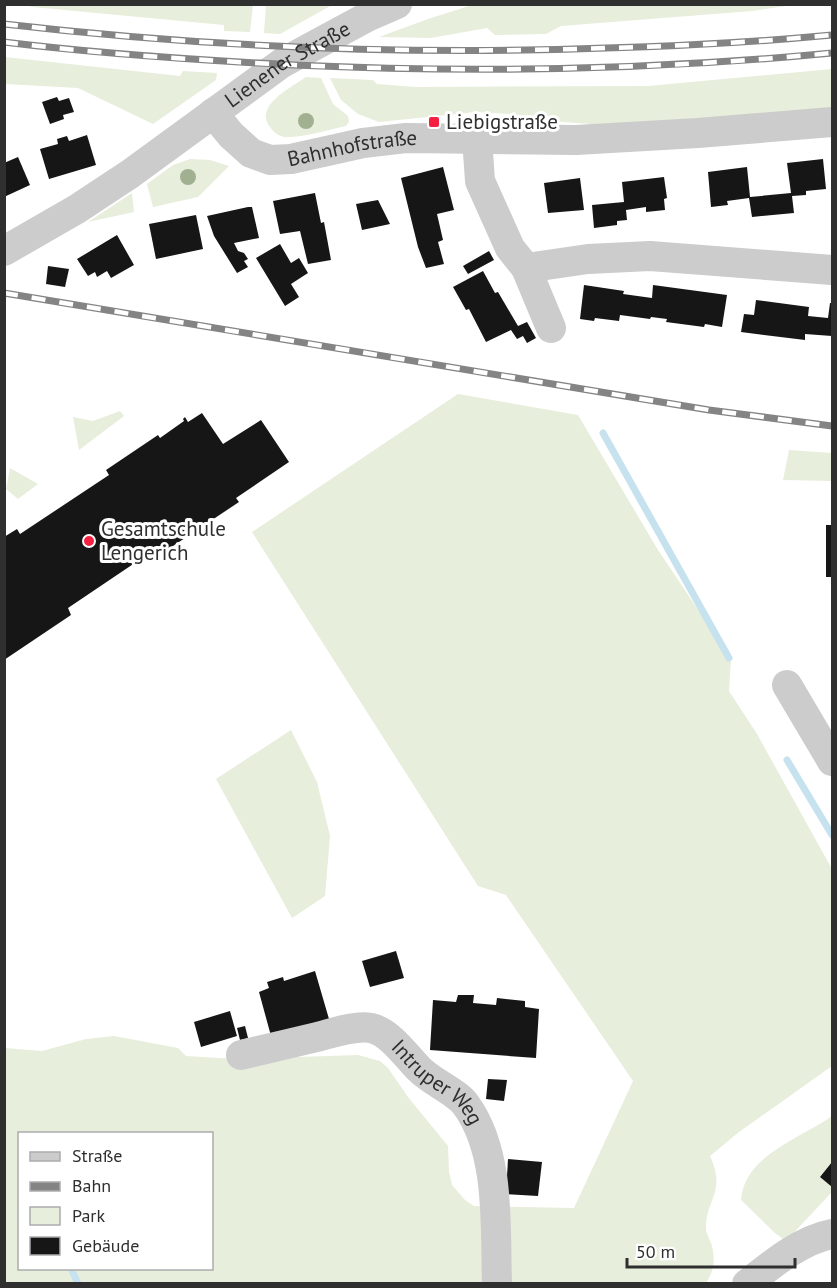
<svg xmlns="http://www.w3.org/2000/svg" width="837" height="1288" viewBox="0 0 837 1288" font-family="'PT Sans',sans-serif">
<style>
.green{fill:#e7eedb;fill-rule:evenodd}
.lines{fill:none;stroke-linecap:round;stroke-linejoin:round}
.stream{stroke:#c6e2ef;stroke-width:7}
.building{fill:#161616}
.minor{stroke:#ccc;stroke-width:30}
.rail-casing{stroke:#848484;stroke-width:7}
.rail{stroke:#fff;stroke-width:4.5;stroke-dasharray:14;stroke-linecap:butt}
.tree{fill:#a2b092}
.poi-dot{fill:#f62141;stroke:#fff;stroke-width:2}
.labels{text-anchor:middle;stroke-width:6;stroke-linejoin:round;paint-order:stroke}
.street-label{font-size:21px;fill:#2f2f2f;stroke:#fff}
.poi-label{font-size:21px;fill:#2f2f2f;stroke:#fff;text-anchor:start}
</style>
<rect width="100%" height="100%" fill="#fff"/>
<!-- green -->
<g class="green">
<polygon points="24,5 253,5 250,32 224,31 224,25 33,7"/>
<polygon points="266,5 266,4 332,5 280,34 264,33"/>
<polygon points="472,5 472,4 793,5 752,11 561,26 546,34 495,35 487,28 431,38 379,37 428,19"/>
<polygon points="5,57 180,76 183,71 217,73 216,80 153,124 78,88 5,84"/>
<polygon points="832,69 832,111 617,126 550,121 509,114 476,112 379,122 358,114 341,100 330,78 373,80 377,84 416,87 648,86"/>
<path d="M306,77L321,78L333,104L348,116L349,122L346,126C328,130 308,136 290,137C281,138 275,134 270,127C253,106 292,87 306,77Z"/>
<polygon points="190,159 210,160 229,166 198,197 153,207 147,184 173,165"/>
<polygon points="132,193 134,212 88,222"/>
<path d="M458,394L578,415L658,550L731,659L729,691L757,734L832,869V1066L739,1132L710,1156C727,1193 705,1199 706,1230C707,1234 709,1239 711,1243C716,1259 714,1270 706,1283H5V1048L42,1051L86,1039L114,1036L178,1048L186,1056L236,1059L358,1055L380,1061L388,1068L408,1097L448,1146L449,1172L452,1185L465,1200L474,1206L574,1208L633,1081L506,895L478,886L252,532ZM20,1134H212V1268H20Z"/>
<polygon points="120,411 124,416 79,450 73,417 93,421"/>
<polygon points="789,450 832,453 832,481 783,480"/>
<polygon points="10,468 38,484 18,499 6,489"/>
<polygon points="291,730 317,782 330,836 325,896 292,918 216,779"/>
<path d="M832,1116V1162L820,1177L832,1187V1192L786,1241L775,1233L741,1200C744,1155 802,1138 832,1116Z"/>
</g>
<g class="lines">
<!-- stream -->
<g class="stream">
<polyline points="603,433 729,658"/>
<polyline points="787,760 832,835"/>
<polyline points="71,1268 78,1284"/>
</g>
</g>
<!-- building -->
<g class="building">
<polygon points="57,97 59,101 69,98 74,112 63,115 64,119 50,124 42,102"/>
<polygon points="87,135 96,165 49,179 40,149 58,144 57,139 67,136 69,141"/>
<polygon points="18,157 30,185 4,197 4,163"/>
<polygon points="823,159 826,189 806,191 806,195 792,196 794,213 752,217 749,198 727,201 728,205 711,207 708,172 747,167 750,197 791,193 787,163"/>
<polygon points="443,167 454,210 437,214 443,240 438,242 444,264 426,268 418,247 401,178"/>
<polygon points="664,177 667,198 664,199 665,210 646,212 646,207 626,210 627,220 617,221 617,225 594,228 592,205 624,202 622,182"/>
<polygon points="580,178 584,210 548,213 544,183"/>
<polygon points="315,193 321,223 324,222 331,260 308,264 300,231 280,234 273,201"/>
<polygon points="378,200 390,224 362,230 356,204"/>
<polygon points="248,207 252,207 259,238 234,243 238,251 244,253 248,259 244,261 248,267 237,273 214,236 207,216"/>
<polygon points="196,215 203,249 156,259 149,224"/>
<polygon points="117,235 134,265 111,278 107,271 97,277 95,272 88,276 77,259"/>
<polygon points="280,244 291,263 299,258 308,273 291,284 299,297 285,306 256,258"/>
<polygon points="489,251 494,260 468,274 463,266"/>
<polygon points="48,266 69,269 65,287 46,284"/>
<polygon points="483,271 495,293 498,292 518,326 527,322 536,338 527,343 523,336 517,339 511,330 486,342 469,309 466,310 453,287"/>
<polygon points="584,285 624,291 623,294 652,298 653,285 727,295 722,327 705,324 704,327 666,322 667,319 651,317 650,319 620,315 619,321 595,318 594,321 580,319"/>
<polygon points="756,300 809,307 808,316 828,318 830,303 832,303 832,336 805,334 805,340 741,332 744,314 754,315"/>
<polygon points="202,413 223,444 261,420 289,462 236,498 239,502 161,554 157,548 68,608 71,615 4,660 4,537 17,529 20,534 109,475 106,470 158,435 160,438 184,421 183,419 185,417 188,422"/>
<rect x="826" y="525" width="6" height="52"/>
<polygon points="396,951 404,978 370,987 362,961"/>
<polygon points="315,971 329,1019 271,1036 259,992 269,988 267,982 283,977 284,981"/>
<polygon points="458,995 474,995 473,1003 496,1005 497,998 525,1001 525,1007 539,1009 536,1058 430,1050 433,1000 456,1002"/>
<polygon points="230,1011 237,1036 201,1047 194,1022"/>
<polygon points="245,1026 248,1038 240,1040 237,1028"/>
<polygon points="488,1079 507,1080 504,1101 486,1099"/>
<polygon points="508,1159 542,1162 538,1196 506,1194"/>
<polygon points="832,1162 832,1187 820,1177"/>
</g>
<g class="lines">
<!-- minor -->
<g class="minor">
<path id="s1" d="M213,113L231,135L251,153L270,160L291,159L363,143L406,138L576,140L698,133L832,122"/>
<polyline points="477,138 480,181 510,248 526,268 551,328"/>
<path id="s2" d="M4,251L77,209L130,174L282,63L367,17L397,4"/>
<polyline points="526,268 588,259 650,256 832,270"/>
<polyline points="787,685 832,761"/>
<path id="s3" d="M241,1055C266,1049 292,1043 317,1037C333,1033 354,1025 371,1028C390,1032 406,1056 419,1069C433,1083 457,1092 466,1105C501,1153 495,1227 497,1284"/>
<path d="M747,1284C772,1264 801,1240 832,1234"/>
</g>
<!-- rail casing -->
<g class="rail-casing">
<g id="rail">
<path d="M4,24C204,47 406,55 606,48C682,46 757,42 832,35"/>
<path d="M4,42C100,54 197,60 294,65C473,73 654,70 832,53"/>
<polyline points="4,293 709,410 832,426"/>
</g>
</g>
<!-- rail -->
<use href="#rail" class="rail"/>
</g>
<!-- trees -->
<g class="tree">
<circle cx="306" cy="121" r="8"/>
<circle cx="188" cy="177" r="8"/>
</g>
<!-- markers -->
<g class="poi-dot">
<rect x="428" y="116" width="12" height="12" rx="3"/>
<circle cx="89" cy="541" r="6"/>
</g>
<g class="labels">
<!-- street labels -->
<g class="street-label">
<text dy="7" stroke="none"><textPath href="#s2" startOffset="340">Lienener Straße</textPath></text>
<text dy="7" stroke="none"><textPath href="#s1" startOffset="159">Bahnhofstraße</textPath></text>
<text dy="7" stroke="none"><textPath href="#s3" startOffset="220">Intruper Weg</textPath></text>
</g>
<!-- poi labels -->
<g class="poi-label">
<text x="446" y="129">Liebigstraße</text>
<text x="101" y="536">Gesamtschule<tspan x="101" dy="24">Lengerich</tspan></text>
</g>
</g>
<!-- border -->
<rect width="837" height="1288" fill="none" stroke="#2f2f2f" stroke-width="12"/>
<!-- legend -->
<rect x="18" y="1132" width="195" height="138" fill="#ffffff" stroke="#acacac" stroke-width="1.5"/>
<rect x="30" y="1152" width="30" height="9" fill="#cccccc" stroke="#acacac" stroke-width="1.5"/>
<text x="72" y="1162" font-size="18" fill="#2f2f2f">Straße</text>
<rect x="30" y="1182" width="30" height="9" fill="#848484" stroke="#acacac" stroke-width="1.5"/>
<text x="72" y="1192" font-size="18" fill="#2f2f2f">Bahn</text>
<rect x="30" y="1207" width="30" height="18" fill="#e7eedb" stroke="#acacac" stroke-width="1.5"/>
<text x="72" y="1222" font-size="18" fill="#2f2f2f">Park</text>
<rect x="30" y="1237" width="30" height="18" fill="#161616" stroke="#acacac" stroke-width="1.5"/>
<text x="72" y="1252" font-size="18" fill="#2f2f2f">Gebäude</text>
<!-- scale -->
<path d="M627 1258v9h168v-9" fill="none" stroke="#2f2f2f" stroke-width="3"/>
<text x="636" y="1258" font-size="18" fill="#2f2f2f" stroke="#ffffff" stroke-width="4.5" paint-order="stroke">50 m</text>
</svg>
